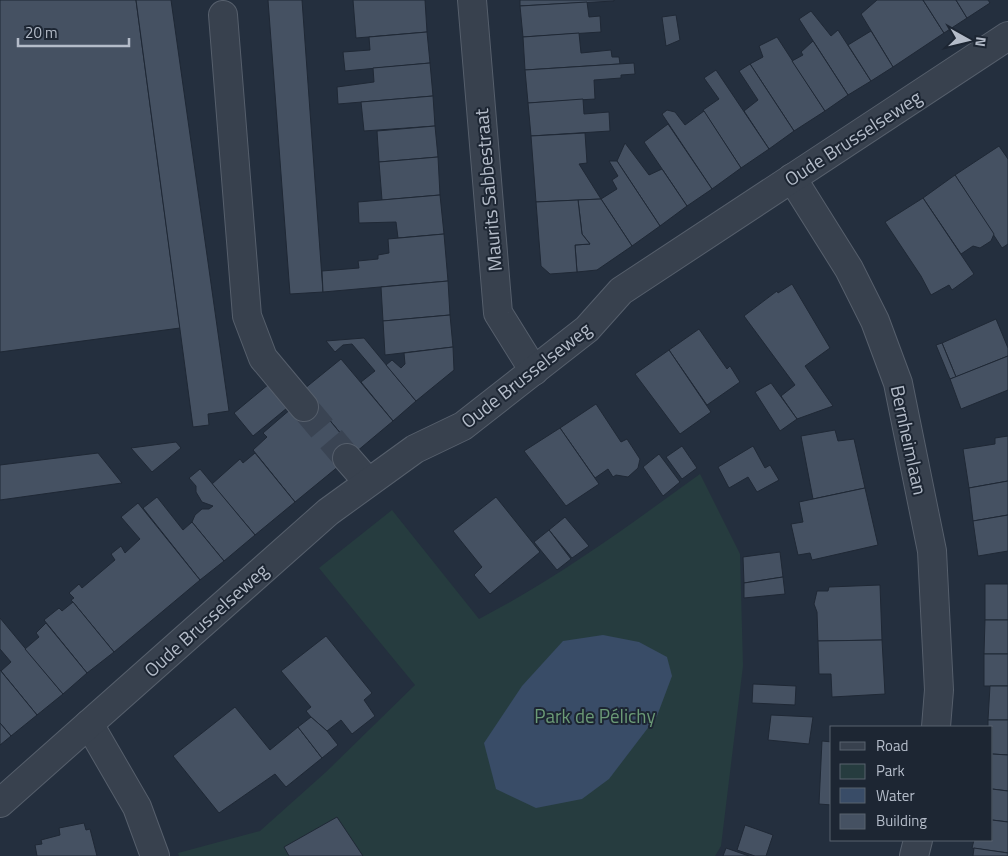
<svg xmlns="http://www.w3.org/2000/svg" width="1008" height="856" viewBox="0 0 1008 856" font-family="'Titillium Web',sans-serif">
<style>
.green{fill:#263c3f}
.water{fill:#394c67}
.building{fill:#455162;stroke:#1f2835}
.lines{fill:none;stroke-linecap:round;stroke-linejoin:round}
.minor-tunnel{stroke:#3a4453;stroke-width:28;stroke-dasharray:28 14;stroke-linecap:butt}
.minor-casing{stroke:#565f6c;stroke-width:30}
.minor{stroke:#38414e;stroke-width:28}
.labels{text-anchor:middle;stroke-width:4;stroke-linejoin:round;paint-order:stroke}
.street-label{font-size:19px;fill:#b4bcc9;stroke:#1d2633}
.park-label{font-size:19px;fill:#6b9a76;stroke:#1d2633}
</style>
<rect width="100%" height="100%" fill="#242f3e"/>
<!-- green -->
<path class="green" d="M700,474L740,554L743,666L721,846L715,856H179L178,853L260,831L326,772L415,685L319,568L392,510L479,619C558,578 628,526 700,474Z"/>
<!-- water -->
<polygon class="water" points="603,635 639,642 667,657 672,676 657,716 609,779 582,799 536,808 496,789 484,743 522,686 563,641"/>
<!-- building -->
<g class="building">
<polygon points="0,0 136,0 180,328 0,352"/>
<polygon points="136,0 171,0 229,411 208,414 209,425 193,427"/>
<polygon points="268,0 302,0 323,292 290,294"/>
<polygon points="353,0 425,0 427,32 356,38"/>
<polygon points="520,0 614,0 614,1 520,6"/>
<polygon points="877,0 923,0 944,33 893,67 861,14"/>
<polygon points="923,0 956,0 967,18 944,33"/>
<polygon points="956,0 988,0 990,3 967,18"/>
<polygon points="587,2 589,17 600,16 601,32 523,37 520,6"/>
<polygon points="811,11 831,36 838,30 871,81 848,95 799,19"/>
<polygon points="676,15 680,40 666,46 662,17"/>
<polygon points="871,31 893,67 871,81 848,45"/>
<polygon points="427,32 430,63 345,71 343,52 370,50 369,37"/>
<polygon points="579,33 581,53 611,50 612,57 619,57 620,64 525,70 523,37"/>
<polygon points="777,37 825,111 794,131 750,64 763,57 759,46"/>
<polygon points="813,41 848,95 825,111 792,61 803,55 801,52"/>
<polygon points="430,63 433,96 338,104 337,87 374,82 373,68"/>
<polygon points="634,63 635,74 621,75 621,78 594,80 595,99 528,103 525,70"/>
<polygon points="750,64 794,131 769,149 744,111 758,100 739,71"/>
<polygon points="716,70 769,149 741,168 703,110 719,99 704,78"/>
<polygon points="433,96 435,126 364,131 361,102"/>
<polygon points="583,99 584,114 609,112 610,131 531,136 528,103"/>
<polygon points="667,110 675,112 685,125 704,111 741,168 712,189 662,114"/>
<polygon points="668,124 712,189 687,206 644,142"/>
<polygon points="435,126 438,157 379,162 377,131"/>
<polygon points="585,133 587,163 579,164 601,199 536,202 531,136"/>
<polygon points="625,143 649,175 662,169 687,206 660,226 617,161"/>
<polygon points="999,146 1008,159 1008,244 1002,248 955,175"/>
<polygon points="438,157 440,195 382,200 379,162"/>
<polygon points="609,161 617,161 660,226 632,246 601,199 617,189 612,180 618,176"/>
<polygon points="955,175 994,234 991,241 980,248 973,246 961,254 923,198"/>
<polygon points="440,195 444,234 398,238 396,222 359,223 358,202"/>
<polygon points="923,198 974,274 952,290 949,285 931,295 921,276 885,222"/>
<polygon points="601,199 632,246 597,270 577,272 575,245 590,244 582,234 578,200"/>
<polygon points="578,200 582,234 590,244 575,245 577,272 550,274 541,266 536,202"/>
<polygon points="444,234 448,281 323,292 322,271 359,268 358,261 378,259 378,255 389,253 388,239"/>
<polygon points="448,281 450,315 383,321 381,287"/>
<polygon points="792,284 830,348 805,366 833,406 797,419 781,396 795,385 744,316 777,291 778,293"/>
<polygon points="450,315 453,347 385,355 383,321"/>
<polygon points="996,319 1008,348 1008,356 956,377 942,343"/>
<polygon points="699,329 727,369 730,366 740,382 707,405 669,350"/>
<polygon points="364,338 416,401 393,421 361,382 375,371 352,344 343,345 335,352 326,341"/>
<polygon points="942,343 956,377 950,379 936,345"/>
<polygon points="453,347 454,370 416,401 386,365 392,360 401,368 405,364 404,353"/>
<polygon points="669,350 711,412 680,434 635,374"/>
<polygon points="1008,356 1008,390 961,409 950,379"/>
<polygon points="341,359 393,421 356,452 304,389"/>
<polygon points="771,383 797,419 780,431 755,392"/>
<polygon points="269,384 287,408 253,436 234,413"/>
<polygon points="312,399 356,452 295,502 253,450 267,437 263,433 292,408"/>
<polygon points="596,404 621,442 627,439 640,459 638,468 628,477 616,475 613,477 608,469 595,478 560,428"/>
<polygon points="560,428 599,484 566,506 524,451"/>
<polygon points="835,430 838,441 854,439 865,488 813,499 801,436"/>
<polygon points="1008,436 1008,481 969,488 963,449 995,444 995,438"/>
<polygon points="176,442 181,448 152,472 131,448"/>
<polygon points="682,446 697,468 682,479 666,457"/>
<polygon points="753,446 765,468 770,465 779,480 757,492 748,477 729,488 718,467"/>
<polygon points="98,453 122,483 0,500 0,465"/>
<polygon points="255,453 295,502 255,535 212,484 240,459 243,463"/>
<polygon points="659,454 680,482 663,496 643,467"/>
<polygon points="200,469 255,535 224,561 192,522 195,515 202,509 209,509 213,506 202,502 196,492 196,486 189,478"/>
<polygon points="1008,481 1008,515 973,521 969,488"/>
<polygon points="865,488 878,545 812,560 810,553 798,555 791,524 803,522 799,502"/>
<polygon points="157,497 183,530 192,522 224,561 200,580 143,508"/>
<polygon points="496,497 540,552 490,594 474,575 482,567 453,531"/>
<polygon points="138,503 200,580 114,652 73,602 71,600 74,598 69,593 79,584 82,588 115,560 111,554 121,546 125,553 140,539 121,517"/>
<polygon points="1008,515 1008,551 978,556 973,521"/>
<polygon points="565,517 589,546 572,558 549,530"/>
<polygon points="549,530 571,559 557,570 534,542"/>
<polygon points="780,552 783,577 744,583 743,557"/>
<polygon points="783,577 785,594 744,598 744,583"/>
<rect x="985" y="584" width="23" height="36"/>
<polygon points="880,585 882,640 818,641 817,612 814,604 817,591 828,591 829,587"/>
<polygon points="73,602 114,652 87,673 44,620 59,608 62,611"/>
<polygon points="0,618 63,694 37,715 1,671 11,662 0,649"/>
<polygon points="985,620 1008,620 1008,654 984,654"/>
<polygon points="46,623 87,673 63,694 25,649 39,637 36,633"/>
<polygon points="326,636 372,693 364,700 375,716 352,734 341,720 327,731 311,717 306,711 311,707 281,671"/>
<polygon points="882,640 885,694 832,697 831,674 819,674 818,641"/>
<rect x="984" y="654" width="24" height="32"/>
<polygon points="0,670 37,715 11,736 0,723"/>
<polygon points="753,684 796,686 795,705 752,703"/>
<polygon points="990,686 1008,686 1008,720 988,720"/>
<polygon points="235,707 270,750 298,727 322,758 286,787 275,774 219,813 173,756"/>
<polygon points="771,715 813,717 809,744 768,740"/>
<polygon points="311,717 327,731 338,745 322,758 298,727"/>
<polygon points="988,720 1008,720 1008,755 992,754 992,727 988,727"/>
<polygon points="0,723 11,736 0,745"/>
<polygon points="822,741 832,742 832,805 819,804"/>
<polygon points="992,754 1008,755 1008,791 992,789"/>
<polygon points="992,789 1008,791 1008,822 992,820"/>
<polygon points="337,817 363,856 289,856 284,847"/>
<polygon points="992,820 1008,822 1008,853 972,848 974,840 992,840"/>
<polygon points="84,823 86,830 90,829 97,856 37,856 35,845 42,844 41,840 60,835 59,828"/>
<polygon points="745,825 773,835 766,856 755,856 737,850"/>
<polygon points="726,848 749,856 723,856"/>
<polygon points="974,848 1008,853 1008,856 973,856"/>
</g>
<g class="lines">
<!-- minor-tunnel -->
<polyline class="minor-tunnel" points="304,407 347,458"/>
<!-- minor casing -->
<g class="minor-casing">
<g id="minor">
<polyline points="472,0 498,313 534,371"/>
<polyline points="223,15 247,316 263,358 304,407"/>
<polyline points="792,178 849,269 875,321 898,383 932,551 939,690 936,727"/>
<polyline points="347,458 368,482"/>
<polyline points="89,724 137,807 155,856"/>
<polyline points="0,803 328,512 415,449 463,426 587,329 621,291 1008,36"/>
<polyline points="914,856 918,840"/>
</g>
</g>
<!-- minor -->
<use href="#minor" class="minor"/>
</g>
<g class="labels">
<!-- street labels -->
<g class="street-label">
<text transform="translate(853 138) rotate(-33)" y="7">Oude Brusselseweg</text>
<text transform="translate(488 190) rotate(-95)" y="7">Maurits Sabbestraat</text>
<text transform="translate(526 375) rotate(-38)" y="7">Oude Brusselseweg</text>
<text transform="translate(909 440) rotate(78)" y="7">Bernheimlaan</text>
<text transform="translate(206 620) rotate(-42)" y="7">Oude Brusselseweg</text>
</g>
<!-- park labels -->
<g class="park-label">
<text x="595" y="723">Park de Pélichy</text>
</g>
</g>
<!-- legend -->
<rect x="830" y="726" width="162" height="115" fill="#1d2633" stroke="#59626f"/>
<rect x="840" y="742" width="25" height="8" fill="#38414e" stroke="#59626f"/>
<text x="876" y="751" font-size="15" fill="#b4bcc9">Road</text>
<rect x="840" y="764" width="25" height="15" fill="#263c3f" stroke="#59626f"/>
<text x="876" y="776" font-size="15" fill="#b4bcc9">Park</text>
<rect x="840" y="788" width="25" height="15" fill="#394c67" stroke="#59626f"/>
<text x="876" y="801" font-size="15" fill="#b4bcc9">Water</text>
<rect x="840" y="814" width="25" height="15" fill="#455162" stroke="#59626f"/>
<text x="876" y="826" font-size="15" fill="#b4bcc9">Building</text>
<!-- north arrow -->
<g transform="translate(968 40) rotate(98)" stroke="#1d2633" stroke-width="4" paint-order="stroke">
<path d="M0-4L9 19L0 12L-9 19Z" fill="#b4bcc9"/>
<text y="-8" font-size="14" font-weight="bold" text-anchor="middle" fill="#b4bcc9">N</text>
</g>
<!-- scale -->
<path d="M18 38v8h111v-8" fill="none" stroke="#b4bcc9" stroke-width="2.5"/>
<text x="25" y="38" font-size="15" fill="#b4bcc9" stroke="#1d2633" stroke-width="4" paint-order="stroke">20 m</text>
</svg>
